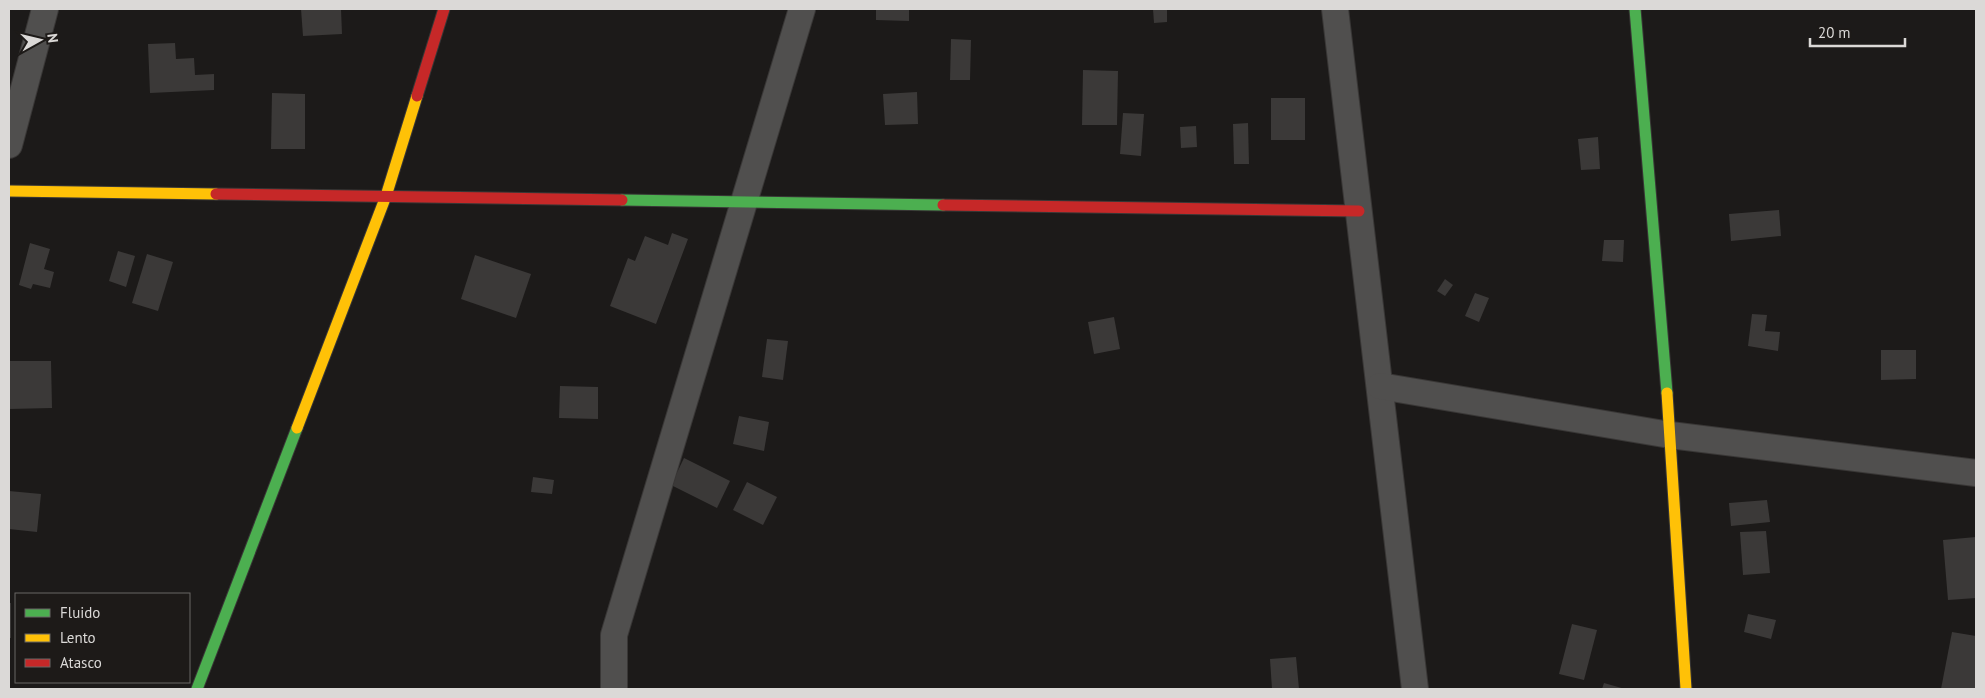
<svg xmlns="http://www.w3.org/2000/svg" width="1985" height="698" viewBox="0 0 1985 698" font-family="'PT Sans',sans-serif">
<style>
.building{fill:#3b3938}
.lines{fill:none;stroke-linecap:round;stroke-linejoin:round}
.street-casing{stroke:#393736;stroke-width:28}
.fast-casing{stroke:#393736;stroke-width:13}
.slow-casing{stroke:#393736;stroke-width:13}
.jam-casing{stroke:#393736;stroke-width:13}
.street{stroke:#504f4e;stroke-width:26}
.fast{stroke:#4caf50;stroke-width:11}
.slow{stroke:#ffc107;stroke-width:11}
.jam{stroke:#c62828;stroke-width:11}
</style>
<rect width="100%" height="100%" fill="#1c1a19"/>
<!-- building -->
<g class="building">
<polygon points="301,9 341,9 342,34 303,36"/>
<polygon points="876,9 909,9 909,21 876,20"/>
<polygon points="1153,9 1167,9 1167,22 1154,23"/>
<polygon points="951,39 971,40 970,80 950,80"/>
<polygon points="175,43 176,59 194,58 195,75 214,74 214,90 150,93 148,44"/>
<polygon points="1083,70 1118,71 1117,125 1082,125"/>
<polygon points="917,92 918,124 885,125 883,94"/>
<polygon points="272,93 305,94 305,149 271,149"/>
<rect x="1271" y="98" width="34" height="42"/>
<polygon points="1123,113 1144,114 1141,156 1120,154"/>
<polygon points="1248,123 1249,164 1234,164 1233,124"/>
<polygon points="1196,126 1197,147 1181,148 1180,127"/>
<polygon points="1598,137 1600,169 1581,170 1578,139"/>
<polygon points="1779,210 1781,236 1731,241 1729,214"/>
<polygon points="672,233 688,239 656,324 610,306 628,258 635,261 645,236 668,245"/>
<polygon points="1604,240 1624,240 1623,262 1602,261"/>
<polygon points="30,243 50,249 44,269 54,272 50,288 33,284 31,289 19,285"/>
<polygon points="118,251 135,256 126,287 109,281"/>
<polygon points="147,254 173,262 158,311 132,303"/>
<polygon points="475,255 531,274 516,318 461,299"/>
<polygon points="1445,279 1453,285 1445,296 1437,291"/>
<polygon points="1475,293 1489,298 1479,322 1465,316"/>
<polygon points="1752,314 1767,315 1765,331 1780,332 1778,351 1748,346"/>
<polygon points="1114,317 1120,349 1094,354 1088,322"/>
<polygon points="767,339 788,341 783,380 762,377"/>
<polygon points="1881,350 1916,350 1916,379 1881,380"/>
<polygon points="9,361 51,361 52,408 9,409"/>
<polygon points="560,386 598,387 598,419 559,418"/>
<polygon points="739,416 769,422 764,451 733,444"/>
<polygon points="684,458 730,481 717,508 671,485"/>
<polygon points="533,477 554,480 552,494 531,492"/>
<polygon points="747,482 777,497 763,525 733,510"/>
<polygon points="9,491 41,494 37,532 9,529"/>
<polygon points="1767,500 1770,522 1731,526 1729,503"/>
<polygon points="1766,531 1770,573 1743,575 1740,532"/>
<polygon points="1976,537 1976,598 1948,600 1943,540"/>
<rect x="9" y="603" width="2" height="35"/>
<polygon points="1748,614 1776,620 1771,639 1744,632"/>
<polygon points="1572,624 1597,630 1584,680 1559,674"/>
<polygon points="1952,632 1976,636 1976,689 1941,689"/>
<polygon points="1296,657 1299,689 1272,689 1270,659"/>
<polygon points="1604,683 1625,689 1602,689"/>
</g>
<g class="lines">
<!-- street casing -->
<g class="street-casing">
<g id="street">
<polyline points="1335,9 1415,689"/>
<polyline points="9,145 45,9"/>
<polyline points="1380,386 1670,435 1976,473"/>
<polyline points="614,689 614,635 802,9"/>
</g>
</g>
<!-- fast casing -->
<g class="fast-casing">
<g id="fast">
<polyline points="1635,9 1667,393"/>
<polyline points="622,200 943,205"/>
<polyline points="197,689 297,428"/>
</g>
</g>
<!-- slow casing -->
<g class="slow-casing">
<g id="slow">
<polyline points="9,191 216,194"/>
<polyline points="1667,393 1686,689"/>
<polyline points="297,428 386,196 417,96"/>
</g>
</g>
<!-- jam casing -->
<g class="jam-casing">
<g id="jam">
<polyline points="417,96 444,9"/>
<polyline points="216,194 622,200"/>
<polyline points="943,205 1359,211"/>
</g>
</g>
<!-- street -->
<use href="#street" class="street"/>
<!-- fast -->
<use href="#fast" class="fast"/>
<!-- slow -->
<use href="#slow" class="slow"/>
<!-- jam -->
<use href="#jam" class="jam"/>
</g>
<!-- border -->
<rect width="1985" height="698" fill="none" stroke="#dbd9d7" stroke-width="20"/>
<!-- legend -->
<rect x="15" y="593" width="175" height="90" fill="#1d1a18" stroke="#696664"/>
<rect x="25" y="609" width="25" height="8" fill="#4caf50" stroke="#696664"/>
<text x="60" y="618" font-size="15" fill="#dbd9d7">Fluido</text>
<rect x="25" y="634" width="25" height="8" fill="#ffc107" stroke="#696664"/>
<text x="60" y="643" font-size="15" fill="#dbd9d7">Lento</text>
<rect x="25" y="659" width="25" height="8" fill="#c62828" stroke="#696664"/>
<text x="60" y="668" font-size="15" fill="#dbd9d7">Atasco</text>
<!-- north arrow -->
<g transform="translate(40 40) rotate(82)" stroke="#1d1a18" stroke-width="4" paint-order="stroke">
<path d="M0-4L9 19L0 12L-9 19Z" fill="#dbd9d7"/>
<text y="-8" font-size="14" font-weight="bold" text-anchor="middle" fill="#dbd9d7">N</text>
</g>
<!-- scale -->
<path d="M1810 38v8h95v-8" fill="none" stroke="#dbd9d7" stroke-width="2.5"/>
<text x="1818" y="38" font-size="15" fill="#dbd9d7" stroke="#1d1a18" stroke-width="4" paint-order="stroke">20 m</text>
</svg>
